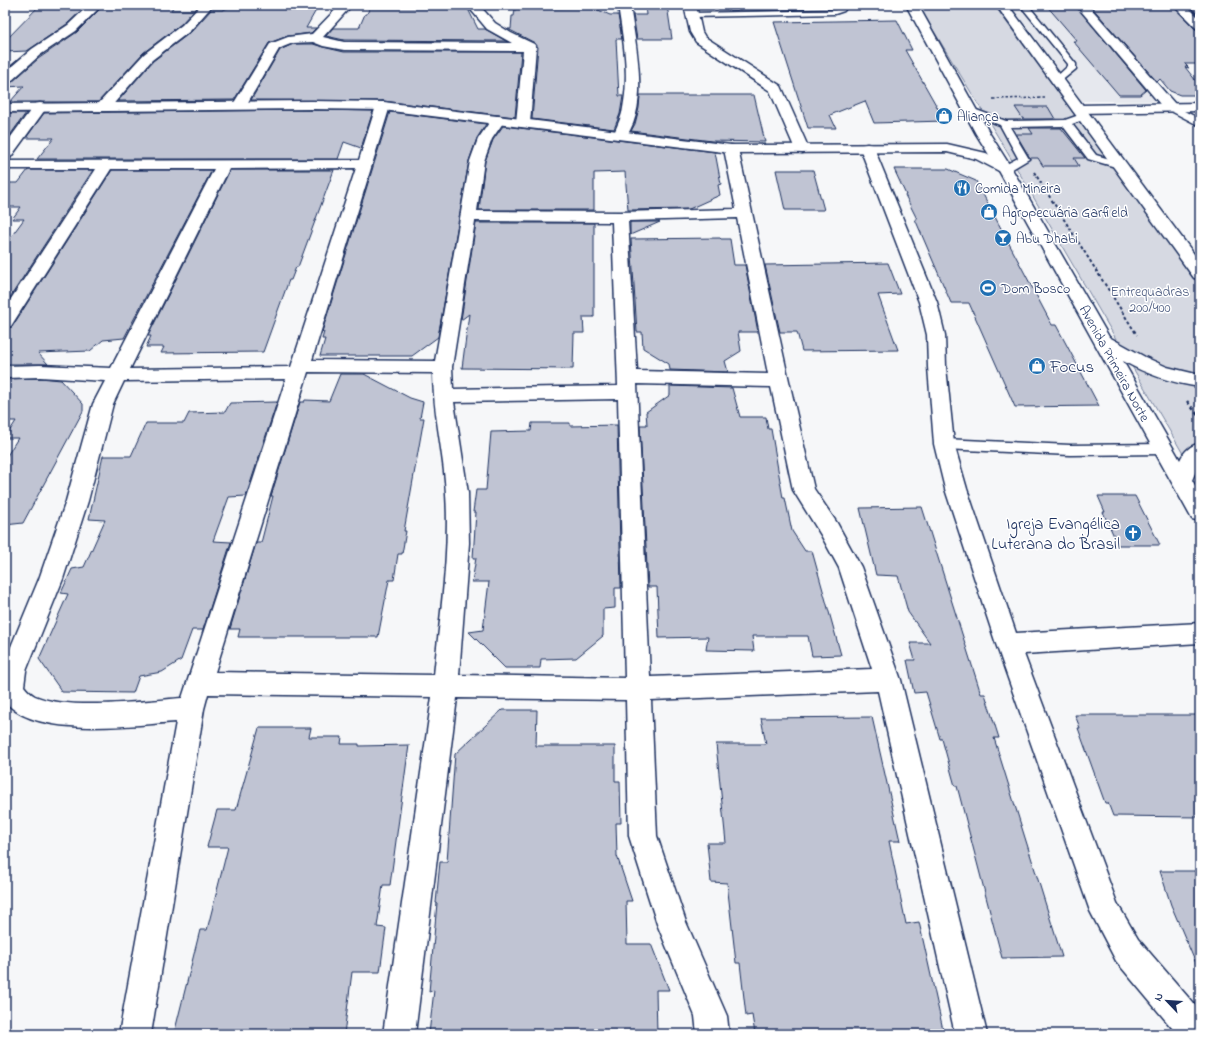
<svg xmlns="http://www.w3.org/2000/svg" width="1205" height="1039" viewBox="0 0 1205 1039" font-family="'Indie Flower',sans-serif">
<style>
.built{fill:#e6e8ee}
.green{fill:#d6d9e2;stroke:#7884a0}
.building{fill:#c0c4d3;stroke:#1b2f5e}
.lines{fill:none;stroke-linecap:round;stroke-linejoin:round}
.service-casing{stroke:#1b2f5e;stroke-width:3}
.minor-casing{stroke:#1b2f5e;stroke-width:3}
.tertiary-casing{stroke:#1b2f5e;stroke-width:3}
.secondary-casing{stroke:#1b2f5e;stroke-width:3}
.path-far2{stroke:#1b2f5e;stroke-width:1.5;stroke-dasharray:2.5 2;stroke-linecap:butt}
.path-far1{stroke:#1b2f5e;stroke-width:2;stroke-dasharray:3 2.5;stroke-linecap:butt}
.path{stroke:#1b2f5e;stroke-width:2.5;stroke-dasharray:4 3;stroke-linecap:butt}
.service{fill:#fff;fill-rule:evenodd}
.minor{fill:#fff;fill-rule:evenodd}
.tertiary{fill:#fff;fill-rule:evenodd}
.secondary{fill:#fff;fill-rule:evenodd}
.labels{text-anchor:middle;stroke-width:3;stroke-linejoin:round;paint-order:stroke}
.far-poi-label{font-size:14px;fill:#1b2f5e;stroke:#fff;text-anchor:start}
.far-park-label{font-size:14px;fill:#4a5a7f;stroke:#fff}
.far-street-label{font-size:14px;fill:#1b2f5e;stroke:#fff}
.poi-label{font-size:17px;fill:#1b2f5e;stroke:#fff;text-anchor:start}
</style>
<rect width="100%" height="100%" fill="#f6f7f9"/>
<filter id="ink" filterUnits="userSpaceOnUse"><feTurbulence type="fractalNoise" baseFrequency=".025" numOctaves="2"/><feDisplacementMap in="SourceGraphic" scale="8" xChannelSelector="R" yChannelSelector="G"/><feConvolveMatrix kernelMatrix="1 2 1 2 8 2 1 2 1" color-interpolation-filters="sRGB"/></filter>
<g filter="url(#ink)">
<!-- built -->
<polygon class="built" points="998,5 1073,5 1155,101 1070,101"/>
<!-- green -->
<polygon class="green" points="918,5 994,5 1200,286 1200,483 1003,145"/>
<!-- building -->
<g class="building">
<polygon points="40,5 87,5 67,24 27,51 5,52 5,41"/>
<polygon points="104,5 175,5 171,10 194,10 181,24 143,53 98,102 10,102 24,86 5,87 5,84 11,83 38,59 77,32"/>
<polygon points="319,5 306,28 316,28 311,33 288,36 269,43 234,100 118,101 153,61 191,32 211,10 223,10 232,6"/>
<polygon points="373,5 466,5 478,29 485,29 506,41 344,40 326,36 333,28 359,28 365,14 367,14 370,7 372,7"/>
<polygon points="645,5 667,5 672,39 637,39 633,15 646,15"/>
<polygon points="1046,5 1075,5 1146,90 1140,95 1119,95 1073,41 1077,41"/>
<polygon points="1090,5 1172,5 1195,29 1200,30 1200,64 1185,64 1189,68 1185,67 1200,86 1200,95 1180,95 1170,91 1160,79 1157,82"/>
<polygon points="1188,5 1200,5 1200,17"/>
<polygon points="591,7 610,15 618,15 622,39 616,39 619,96 623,96 620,114 614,129 532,119 538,47 535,43 508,29 511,29 512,16 514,16 515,9"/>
<polygon points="897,20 912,50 905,50 945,121 874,123 865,101 830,115 836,128 808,128 774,22"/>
<polygon points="293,44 313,44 323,47 344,52 521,52 515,117 383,101 251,100 280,50"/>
<polygon points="640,95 754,95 765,142 712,141 631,131 635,124 639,108"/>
<polygon points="1015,107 1048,107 1055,119 1023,119"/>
<polygon points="312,110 373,111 361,148 344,142 338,159 37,159 54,138 26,138 44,113"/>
<polygon points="390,112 486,124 477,138 469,161 438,337 412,356 320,356 325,339 322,339 324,332 322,332"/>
<polygon points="5,113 26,113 8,138 5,138"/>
<polygon points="503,126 715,152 721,184 718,185 720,195 689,209 628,210 625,172 594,173 594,210 479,210 485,161 493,140"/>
<polygon points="1029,128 1061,128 1085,158 1074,158 1079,166 1043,166 1038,158 1030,158 1016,134 1033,134"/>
<polygon points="894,169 948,169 976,181 1052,325 1056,325 1099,406 1015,407 969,303 951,303 915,219 917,219 905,195 906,195"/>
<polygon points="28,170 93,170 5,305 5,245 24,219 12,219 21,207 5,207 5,183 18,183"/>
<polygon points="112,170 212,170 124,338 103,340 90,351 38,353 48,364 5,364 5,329 12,327"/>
<polygon points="230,170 334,170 298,267 296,267 291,280 289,280 263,352 161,353 164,347 146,347 151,336 148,336"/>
<polygon points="776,170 813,170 824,210 785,210"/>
<polygon points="630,222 660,222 630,235"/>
<polygon points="476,223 594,223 594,317 583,317 584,333 574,333 573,369 462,368 469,314 461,320"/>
<polygon points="720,238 721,239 730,239 734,265 745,265 758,332 738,332 741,351 725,361 728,372 670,370 669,364 643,348 642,332 637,332 631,239"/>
<polygon points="888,263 900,294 878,295 898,350 802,351 797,332 780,332 765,265"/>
<polygon points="340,374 364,374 410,398 423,402 420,418 424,418 404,531 406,531 402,554 398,554 394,580 389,580 378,637 238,637 240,629 230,629 256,543 261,543 273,496 271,496 300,402 304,402 305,400 329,401"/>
<polygon points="40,378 61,380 83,404 83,411 23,523 5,525 5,459 18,438 5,438 16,421 5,421 5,379"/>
<polygon points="670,386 732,388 740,417 766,417 768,429 771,429 783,498 785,498 792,531 805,551 812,551 841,655 812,656 808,636 752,636 754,651 706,650 708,637 659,638 657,587 648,587 640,425 647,425 646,412 670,395"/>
<polygon points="277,402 246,496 229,497 213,541 231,542 203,630 192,630 181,660 162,672 139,676 133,693 62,692 39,659 68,594 61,593 72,569 84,567 105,520 89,519 103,456 131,456 146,423 184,423 189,413 225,412 230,403"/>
<polygon points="532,423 570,423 570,426 617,425 621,588 615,588 615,608 603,609 603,636 576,658 541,659 540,668 505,668 469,632 483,630 489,582 472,582 476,558 473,558 476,512 473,512 476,490 486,490 491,432 531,431"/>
<polygon points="1098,496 1135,496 1160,545 1118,545 1103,512 1105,512"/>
<polygon points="922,507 981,694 985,694 999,738 994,738 1062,957 1002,958 957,786 955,786 942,739 940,739 926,692 914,693 907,660 915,660 910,643 930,643 908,612 898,576 876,575 860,508"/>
<polygon points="502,710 537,710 536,746 615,746 615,781 620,781 621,823 616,823 617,856 632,901 626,901 627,944 651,944 669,990 656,990 657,1034 429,1034 434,990 429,992 437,903 436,903 440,862 447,862 455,754"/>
<polygon points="1075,715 1200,715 1200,817 1113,816 1108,803 1105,803 1078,728 1080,728"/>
<polygon points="872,717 900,841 889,841 906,924 919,922 944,1034 755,1034 752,1015 746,1016 740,963 736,963 727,883 711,882 707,843 726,843 716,744 766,744 761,718"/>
<polygon points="259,728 311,728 309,737 342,737 341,744 359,744 359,746 409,745 390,885 383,885 377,927 386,928 380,972 352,972 344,1034 174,1034 200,930 207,930 228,847 207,847 217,810 236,810"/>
<polygon points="1160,871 1200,871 1200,973 1171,905"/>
</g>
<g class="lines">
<!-- service casing -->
<g class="service-casing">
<g id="service">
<polygon points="840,5 848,5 844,11 835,14 691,17 687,15 691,13 835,10"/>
<polygon points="1020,5 1028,5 1076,64 1076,69 1060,82 1057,83 1053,80 1068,66 1068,64"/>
<polygon points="1170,104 1200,119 1200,126 1167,109 1165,107"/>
<polygon points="971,108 1006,121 1065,120 1082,114 1088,114 1090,116 1088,118 1072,124 1096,155 1123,163 1124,165 1119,168 1088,159 1063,126 1010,127 1029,159 1009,171 1001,171 1000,169 1001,167 1018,158 1000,125 968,113 966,111 968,109"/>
<polygon points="944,439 1070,445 1163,444 1168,445 1170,449 1168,453 1163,454 1070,455 944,449 939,448 937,444 939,440"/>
</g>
</g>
<!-- minor casing -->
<g class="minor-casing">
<g id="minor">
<polygon points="89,5 102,5 76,31 40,55 10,82 5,83 5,72 32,49 68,25"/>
<polygon points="201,5 213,5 190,31 152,60 109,109 99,109 97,106 99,103 144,54 182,25"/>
<polygon points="340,5 352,5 323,37 344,42 512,43 487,29 467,5 479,5 495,23 511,33 534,44 536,47 530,123 528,126 523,127 518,126 516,123 523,51 344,50 323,46 313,42 293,43 283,47 279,49 244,109 234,109 232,106 270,44 288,37 312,34"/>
<path d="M618,5H630C635,43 650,103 626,137L621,138L616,137L614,134C617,125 622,117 623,108C630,74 623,39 618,5Z"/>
<polygon points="684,5 696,5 702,32 705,37 781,86 809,149 807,152 802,153 797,152 795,149 770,91 696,42 690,32"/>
<polygon points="1076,5 1088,5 1175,104 1177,107 1175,110 1165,110"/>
<polygon points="1173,5 1186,5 1200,19 1200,29 1196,28"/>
<path d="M383,102L388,103L390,106L312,360L435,361L470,161L478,139L493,117L498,116L503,117L505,120L492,139L484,161L477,211L620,212L736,209L724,149L726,146L731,145L736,146L738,149L789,381L814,489L837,523L861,567L901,680L987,1034H955L878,691L651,700L657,836L686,922L727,1016L729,1034H697L695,1016L657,924L629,836L626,700L457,698L415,1034H383L432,697L208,694L204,709L151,1034H119L176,722C133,725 34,739 5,701V661L39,579L66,501L93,404L105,381L40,377L5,378V366L40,365L111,368L214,169H111L11,326L5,328V308L96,169H5V161L359,160L376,106L378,103ZM356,168L291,367L130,369L229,169ZM737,218L768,374L637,371L628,221ZM475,221L612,222L618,386L453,389L452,367ZM308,372L433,373C433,414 444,453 446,494C450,554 440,615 434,675L215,672ZM286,379L182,698C144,701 69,711 35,696C31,694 27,690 24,686L26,671L63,579L88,501L113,404L124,381ZM637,384L771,387L793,490L821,535L839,568L872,669L650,677ZM618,399L625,678L459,675L469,543L468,493L454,402Z"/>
<polygon points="40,103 45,104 47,107 10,158 5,159 5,145 35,104"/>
<polygon points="867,144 872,145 874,148 937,302 945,335 946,367 954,444 967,489 1016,633 1200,623 1200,643 1024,654 1117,903 1138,939 1200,1011 1200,1034 1177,1034 1116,961 1090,911 996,644 945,489 934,444 928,367 927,335 919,302 860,148 862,145"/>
</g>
</g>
<!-- tertiary casing -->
<g class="tertiary-casing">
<g id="tertiary">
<polygon points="312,101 383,102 731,145 947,144 986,153 1009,165 1011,168 1009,171 1004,172 999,171 976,159 947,152 731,153 383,110 312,109 5,112 5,104"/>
<polygon points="1200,103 1200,111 1079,113 1074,112 1072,109 1074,106 1079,105"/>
</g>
</g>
<!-- secondary casing -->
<g class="secondary-casing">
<g id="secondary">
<path d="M906,5H918L990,134L1012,169L1109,337L1145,357L1167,367L1200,375V387C1172,383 1148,375 1123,361L1180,460C1185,450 1190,446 1200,443V462L1192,480L1200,494V521L1192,519L998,169L976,134Z"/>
<polygon points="996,5 1008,5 1200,262 1200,279 1194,278"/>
</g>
</g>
<!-- path-far2 -->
<polyline class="path-far2" points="993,99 1046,98"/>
<!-- path-far1 -->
<polyline class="path-far1" points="1034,172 1137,335"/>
<!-- path -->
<polyline class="path" points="1187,401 1200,418"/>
<!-- service -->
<use href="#service" class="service"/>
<!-- minor -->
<use href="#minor" class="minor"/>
<!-- tertiary -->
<use href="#tertiary" class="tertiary"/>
<!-- secondary -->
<use href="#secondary" class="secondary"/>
</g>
</g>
<!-- icons -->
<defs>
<g id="shop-disc" transform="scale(0.9)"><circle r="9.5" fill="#1f6fb2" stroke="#fff"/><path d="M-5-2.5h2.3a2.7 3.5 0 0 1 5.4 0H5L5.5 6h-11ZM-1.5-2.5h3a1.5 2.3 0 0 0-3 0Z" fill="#fff"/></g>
<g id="restaurant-disc" transform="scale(0.9)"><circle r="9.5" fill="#1f6fb2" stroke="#fff"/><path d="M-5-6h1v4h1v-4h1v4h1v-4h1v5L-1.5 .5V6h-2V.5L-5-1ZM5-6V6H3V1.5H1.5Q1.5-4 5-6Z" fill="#fff"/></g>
<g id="bar-disc" transform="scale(0.9)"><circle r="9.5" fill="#1f6fb2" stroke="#fff"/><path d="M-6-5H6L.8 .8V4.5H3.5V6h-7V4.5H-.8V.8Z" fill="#fff"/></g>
<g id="stadium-disc" transform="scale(0.9)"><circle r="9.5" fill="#1f6fb2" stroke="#fff"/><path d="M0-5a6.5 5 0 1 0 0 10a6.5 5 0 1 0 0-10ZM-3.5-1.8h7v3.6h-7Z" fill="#fff"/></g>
<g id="church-disc" transform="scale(0.9)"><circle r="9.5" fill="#1f6fb2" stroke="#fff"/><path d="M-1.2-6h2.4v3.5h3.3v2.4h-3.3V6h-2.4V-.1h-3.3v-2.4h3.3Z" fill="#fff"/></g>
</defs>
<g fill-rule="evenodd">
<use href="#shop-disc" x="944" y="116"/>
<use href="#restaurant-disc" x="962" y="188"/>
<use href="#shop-disc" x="989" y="212"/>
<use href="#bar-disc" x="1003" y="238"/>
<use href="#stadium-disc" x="988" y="288"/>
<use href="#shop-disc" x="1037" y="366"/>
<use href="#church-disc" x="1133" y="533"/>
</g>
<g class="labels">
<!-- far-poi labels -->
<g class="far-poi-label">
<text x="957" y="121">Aliança</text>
<text x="975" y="193">Comida Mineira</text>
<text x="1002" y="217">Agropecuária Garfield</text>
<text x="1016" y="243">Abu Dhabi</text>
<text x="1001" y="293">Dom Bosco</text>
</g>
<!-- far-park labels -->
<g class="far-park-label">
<text x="1150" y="296">Entrequadras<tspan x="1150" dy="16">200/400</tspan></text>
</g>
<!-- far-street labels -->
<g class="far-street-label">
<text transform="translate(1115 363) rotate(61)" y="5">Avenida Primeira Norte</text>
</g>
<!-- poi labels -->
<g class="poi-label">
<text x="1050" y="372">Focus</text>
<text x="1120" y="529" text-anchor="end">Igreja Evangélica<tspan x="1120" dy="20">Luterana do Brasil</tspan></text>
</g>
</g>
<!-- margin -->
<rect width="1205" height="1039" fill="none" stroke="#fff" stroke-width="20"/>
<rect x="10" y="10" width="1185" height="1019" fill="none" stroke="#1b2f5e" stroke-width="1.5" filter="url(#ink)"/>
<!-- north arrow -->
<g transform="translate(1167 1001) rotate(295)" stroke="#ffffff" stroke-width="3" paint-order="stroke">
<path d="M0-3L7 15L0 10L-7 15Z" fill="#1b2f5e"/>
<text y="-6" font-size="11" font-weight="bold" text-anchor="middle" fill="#1b2f5e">N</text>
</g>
</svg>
